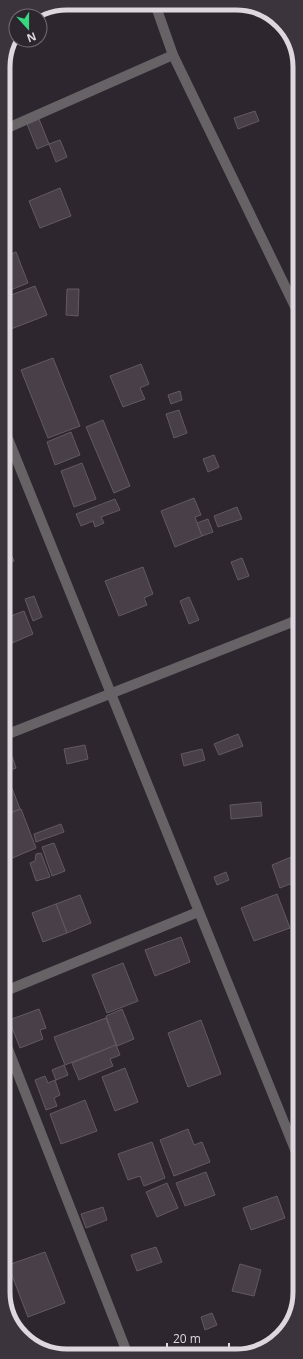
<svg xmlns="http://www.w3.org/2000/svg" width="303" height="1359" viewBox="0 0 303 1359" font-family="'Open Sans',sans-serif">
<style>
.building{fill:#483f49;stroke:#625963}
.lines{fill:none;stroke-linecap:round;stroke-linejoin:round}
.minor{stroke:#666266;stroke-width:10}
.rim{fill:none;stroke:#ded8de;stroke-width:5}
</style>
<rect width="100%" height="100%" fill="#2e262f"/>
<!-- building -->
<g class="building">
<polygon points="255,111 259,121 238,129 234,118"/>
<polygon points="39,119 49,144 37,149 27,124"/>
<polygon points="60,140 67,157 56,162 49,144"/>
<polygon points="60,188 71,216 40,228 29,201"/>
<polygon points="16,252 28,283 3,293 3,257"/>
<polygon points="35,286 47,315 6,331 3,324 3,298"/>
<polygon points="67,289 79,289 78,316 66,315"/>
<polygon points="53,358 80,426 48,438 21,370"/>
<polygon points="141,364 149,384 140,388 145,399 123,407 110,376"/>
<polygon points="180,391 182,400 171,404 168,395"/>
<polygon points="179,410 187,433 174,438 166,414"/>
<polygon points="103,420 130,486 114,493 86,427"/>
<polygon points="71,432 80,455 55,465 47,442"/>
<polygon points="214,455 219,467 208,472 203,459"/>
<polygon points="82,463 96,499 74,507 61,471"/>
<polygon points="194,498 201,515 195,517 202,536 175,547 161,511"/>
<polygon points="115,499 120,510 101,517 104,523 95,527 93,521 81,526 76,514"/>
<polygon points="237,507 242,519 218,527 214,516"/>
<polygon points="208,519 213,532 202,536 197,523"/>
<polygon points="3,535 14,561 3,565"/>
<polygon points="242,558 249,576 238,580 231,562"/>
<polygon points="143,567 153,594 144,598 147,605 119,616 105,581"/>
<polygon points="34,596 42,617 33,621 25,599"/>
<polygon points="189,597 199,620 189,624 180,601"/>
<polygon points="24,611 33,634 3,647 3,619"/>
<polygon points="238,734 243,746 219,755 214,744"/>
<polygon points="85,745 88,759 67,764 64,749"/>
<polygon points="202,749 205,760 184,766 181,754"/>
<polygon points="12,756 16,768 3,773 3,759"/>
<polygon points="12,788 20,809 3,815 3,791"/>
<polygon points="261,802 262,816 231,819 230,805"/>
<polygon points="21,809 36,848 3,862 3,816"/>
<polygon points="61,824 64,832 36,842 34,834"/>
<polygon points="54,843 65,871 52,876 42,847"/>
<polygon points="41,853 50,877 36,881 30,863 35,861 36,854"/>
<polygon points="296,855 300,867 300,880 280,888 272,865"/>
<polygon points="226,872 229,880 217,885 214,877"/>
<polygon points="277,894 290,928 254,941 241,908"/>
<polygon points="80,895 91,923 67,933 56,904"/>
<polygon points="56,904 67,933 43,942 32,913"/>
<polygon points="181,937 190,962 155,976 145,950"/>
<polygon points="123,963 138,1001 107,1013 92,975"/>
<polygon points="39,1009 46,1028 40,1030 43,1039 20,1048 9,1020"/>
<polygon points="122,1009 134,1039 117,1046 106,1016"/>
<polygon points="106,1018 116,1045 65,1065 54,1037"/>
<polygon points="201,1020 221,1074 188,1087 168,1033"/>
<polygon points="116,1045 120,1055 110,1059 113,1066 79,1080 72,1063"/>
<polygon points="64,1065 68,1075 56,1080 52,1070"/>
<polygon points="125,1068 138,1102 115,1111 102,1077"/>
<polygon points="45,1076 48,1083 55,1080 60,1095 54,1098 57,1106 46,1110 35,1080"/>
<polygon points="85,1100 97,1131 61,1144 50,1114"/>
<polygon points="188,1129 194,1145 202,1142 210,1162 174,1176 160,1140"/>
<polygon points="152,1142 165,1178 144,1186 140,1176 128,1180 118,1154"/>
<polygon points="206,1172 215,1195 185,1206 176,1183"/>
<polygon points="167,1183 178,1208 157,1217 146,1192"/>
<polygon points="277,1196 285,1218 251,1230 243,1208"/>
<polygon points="103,1207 107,1220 86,1228 81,1214"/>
<polygon points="156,1247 162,1262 137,1271 131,1255"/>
<polygon points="45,1252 65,1303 28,1317 8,1265"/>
<polygon points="240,1264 261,1270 254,1296 232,1291"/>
<polygon points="212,1313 217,1325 205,1330 201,1317"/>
</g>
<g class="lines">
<!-- minor -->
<g class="minor">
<polyline points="155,4 173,55 300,317"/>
<polyline points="3,130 173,55"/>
<polyline points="3,426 300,1162"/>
<polyline points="3,736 300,619"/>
<polyline points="3,992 198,912"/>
<polyline points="3,1036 128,1355"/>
<polyline points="244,1355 247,1354"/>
</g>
</g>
<!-- crop -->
<path d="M0 0H303V1359H0ZM67 10H236A57 57 0 0 1 293 67V1292A57 57 0 0 1 236 1349H67A57 57 0 0 1 10 1292V67A57 57 0 0 1 67 10Z" fill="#3c343d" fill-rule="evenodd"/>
<path class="rim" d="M67 10H236A57 57 0 0 1 293 67V1292A57 57 0 0 1 236 1349H67A57 57 0 0 1 10 1292V67A57 57 0 0 1 67 10Z"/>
<!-- north arrow -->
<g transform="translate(28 28) rotate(159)"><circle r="19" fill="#2e262f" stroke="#746d75"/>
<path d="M0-3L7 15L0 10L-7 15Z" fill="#38d880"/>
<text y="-6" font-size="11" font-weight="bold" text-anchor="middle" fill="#ded8de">N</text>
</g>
<!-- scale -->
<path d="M167 1343v6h62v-6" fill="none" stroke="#ded8de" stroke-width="2"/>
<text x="173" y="1343" font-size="12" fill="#ded8de" stroke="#2e262f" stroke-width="3" paint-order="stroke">20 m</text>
</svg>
